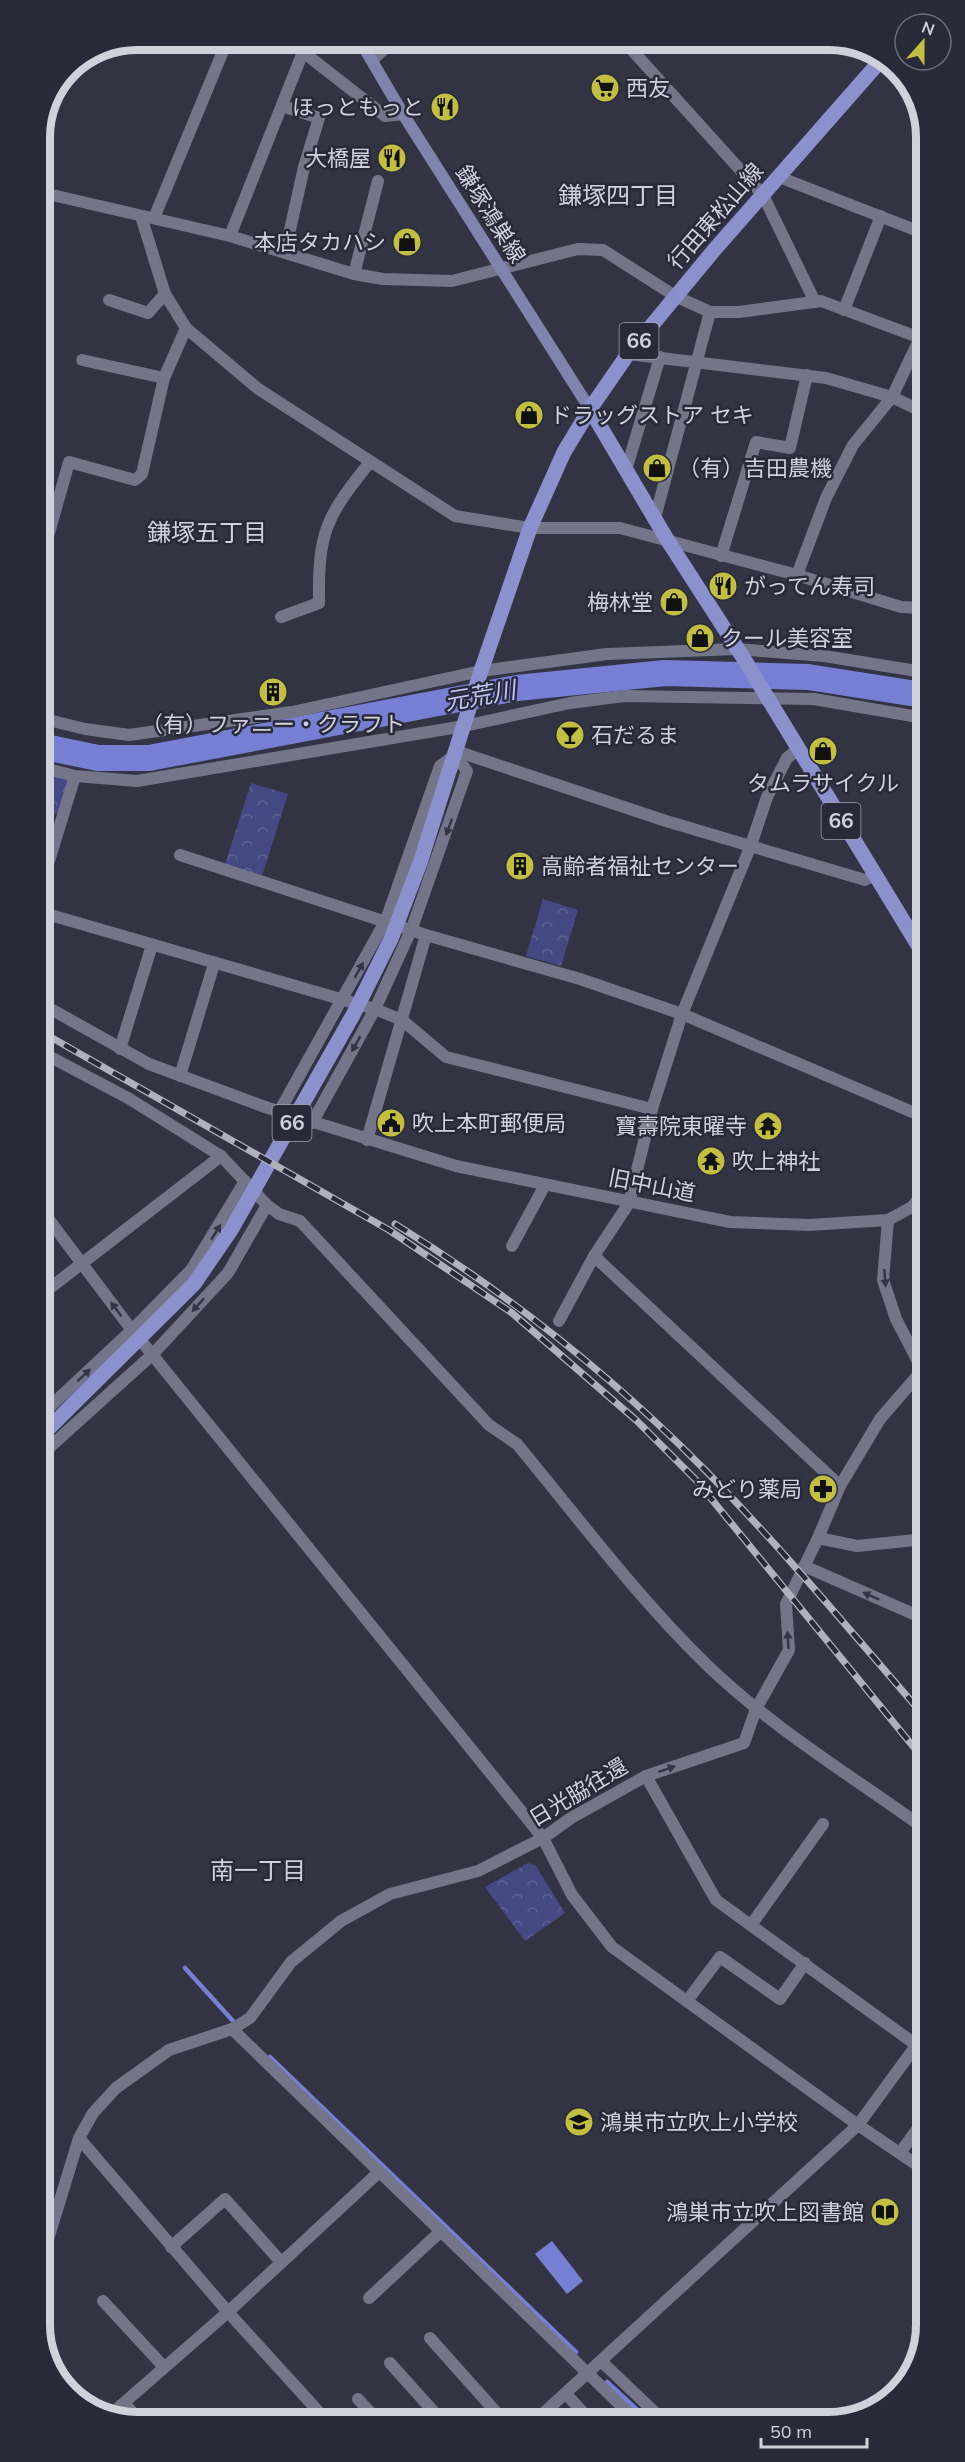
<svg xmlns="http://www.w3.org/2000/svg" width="965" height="2462" viewBox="0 0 965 2462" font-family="Mulish,'Noto Sans JP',sans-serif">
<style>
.forest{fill:url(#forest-crowns)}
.water{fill:#777fd4}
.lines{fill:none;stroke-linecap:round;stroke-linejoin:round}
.stream{stroke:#777fd4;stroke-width:4.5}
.river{stroke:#777fd4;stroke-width:26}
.minor{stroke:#737689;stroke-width:12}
.tertiary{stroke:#737689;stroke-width:12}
.secondary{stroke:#7e84ab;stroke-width:12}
.primary{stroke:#8a91cd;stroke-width:15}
.rail-casing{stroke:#afb1bc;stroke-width:7}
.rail{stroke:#282a3a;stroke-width:4.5;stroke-dasharray:14;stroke-linecap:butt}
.oneway{fill:#333546}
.labels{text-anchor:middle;stroke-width:5;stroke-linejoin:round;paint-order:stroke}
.shield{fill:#282a3a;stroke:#9d9fab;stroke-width:1.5}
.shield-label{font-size:21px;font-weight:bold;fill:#cfd1db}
.poi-label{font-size:22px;fill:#cfd1db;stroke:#282a3a;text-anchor:start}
.street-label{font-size:22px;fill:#cfd1db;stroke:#282a3a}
.neighbourhood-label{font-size:24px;fill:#cfd1db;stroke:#282a3a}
.water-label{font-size:24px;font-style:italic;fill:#c0c7f4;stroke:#282a3a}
.rim{fill:none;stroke:#cfd1db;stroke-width:8}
</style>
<defs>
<pattern id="forest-crowns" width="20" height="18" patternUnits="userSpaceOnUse" patternTransform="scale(1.5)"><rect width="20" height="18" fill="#454983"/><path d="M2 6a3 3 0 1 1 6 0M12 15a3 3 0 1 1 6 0" fill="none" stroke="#5f6294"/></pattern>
</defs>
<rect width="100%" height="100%" fill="#323444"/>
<!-- forest -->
<g class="forest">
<polygon points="40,771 69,780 60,814 40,813"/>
<polygon points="251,783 288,794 262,876 225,864"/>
<polygon points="543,899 578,910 561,966 526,956"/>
<polygon points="528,1863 536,1866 565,1913 525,1941 485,1887"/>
</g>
<!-- water -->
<polygon class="water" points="552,2241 583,2281 567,2294 535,2254"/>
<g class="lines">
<!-- stream -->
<g class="stream">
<polyline points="185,1968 233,2021"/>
<polyline points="270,2057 576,2352"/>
<polyline points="607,2382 648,2420"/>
</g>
<!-- river -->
<polyline class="river" points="40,746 98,758 149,758 517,688 665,673 808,677 923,695"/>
<!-- minor -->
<g class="minor">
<polyline points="286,39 303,52"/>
<polyline points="622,39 763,195 815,302"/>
<polyline points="372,60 395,39"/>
<polyline points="282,106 319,118 304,167 285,252"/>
<polyline points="779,177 923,233"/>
<polyline points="39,185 49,108"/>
<polyline points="39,192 230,236 354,274 383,279 452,281 578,249 603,250 675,296 710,312 739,312 821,301 923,339"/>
<polyline points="141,216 165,294 186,328 257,388 455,516 530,528 620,528 797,575 901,607 923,608"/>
<polyline points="154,218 228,39"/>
<polyline points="230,236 303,52 385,116 403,114"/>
<polyline points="354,274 378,181"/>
<polyline points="109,300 148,313 165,294"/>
<polyline points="844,310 881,216"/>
<polyline points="628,354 826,378 892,397 923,412"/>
<polyline points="82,360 164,378"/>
<polyline points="626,470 660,357"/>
<polyline points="655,518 710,312"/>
<polyline points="721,556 756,442 790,448 807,375"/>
<polyline points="40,565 69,462 135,480 142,474 164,378 186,328"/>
<polyline points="797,575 826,498 853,445 892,397 920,338"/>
<path d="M281,617L319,603C318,531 326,517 370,462"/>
<polyline points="40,718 85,729 129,735 292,712 481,671 607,654 737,649 824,656 923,672"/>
<polyline points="456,751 666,821 865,880 875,875"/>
<polyline points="40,767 75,776 137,781 464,726 570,703 624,696 814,699 924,718"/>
<polyline points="180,855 426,935 580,979 682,1014 924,1117"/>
<polyline points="45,874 75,776"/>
<polyline points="40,912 375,1009 402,1020 446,1057 652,1109"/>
<polyline points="40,1003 149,1064 265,1107"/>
<polyline points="120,1049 152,945"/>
<polyline points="180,1076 214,964"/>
<polyline points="279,1112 386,920 440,766 455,755 467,771 412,928 375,1009 312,1123"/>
<polyline points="367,1140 426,935"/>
<polyline points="888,1220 883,1280 896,1319 925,1375"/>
<polyline points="512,1246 545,1185"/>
<polyline points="594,1256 840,1486"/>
<polyline points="41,1295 221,1156"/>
<polyline points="559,1321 594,1256 629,1203 652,1109 682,1014 751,845 767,797 787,758 797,750"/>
<polyline points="41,1415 132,1330 191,1270 245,1181"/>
<path d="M41,1455L153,1354L228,1273L267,1205L279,1214L300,1221L489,1425L517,1444C579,1519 638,1598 707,1665C772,1728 852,1776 925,1829"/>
<polyline points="818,1538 857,1546 925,1539"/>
<polyline points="804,1566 925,1619"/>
<polyline points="646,1776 716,1900 926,2052"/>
<polyline points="751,1925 823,1824"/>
<polyline points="687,2001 720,1957 780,1999 805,1963"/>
<polyline points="232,2029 637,2421"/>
<polyline points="900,2153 926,2117"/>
<polyline points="171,2247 225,2199 281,2262"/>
<polyline points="42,2259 79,2138 93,2113 116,2088 169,2050 232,2029 250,2018 291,1962 341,1921 390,1894 478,1871 543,1838 571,1818 646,1776 744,1743 756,1709 789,1650 786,1604 818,1538 840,1486 880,1419 925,1367"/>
<polyline points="369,2298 440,2232"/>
<polyline points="103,2301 164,2367"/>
<polyline points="430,2338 504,2421"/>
<polyline points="602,2362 663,2420"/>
<polyline points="390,2363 442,2421"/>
<polyline points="566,2394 591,2421"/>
<polyline points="358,2399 379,2422"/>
<polyline points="124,2403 142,2423"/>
<polyline points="110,2415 228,2312 378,2173"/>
</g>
<!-- tertiary -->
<g class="tertiary">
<polyline points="41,1052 128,1098 221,1156 267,1205"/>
<polyline points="265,1107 456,1166 730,1222 809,1225 888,1220 912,1207 924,1192"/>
<polyline points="41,1209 125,1321 543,1838 572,1895 612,1947 858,2125 926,2171"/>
<polyline points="79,2138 228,2312 328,2422"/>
<polyline points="535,2421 858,2125 926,2032"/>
</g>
<!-- secondary -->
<polyline class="secondary" points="359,39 403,114 590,409"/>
<!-- primary -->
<g class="primary">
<polyline points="590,409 668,541 744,659 924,955"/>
<polyline points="41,1436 194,1284 231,1230 353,1015 391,939 420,863 480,674 530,528 564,452 590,409 628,354 715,249 882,59"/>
</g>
<!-- rail casing -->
<g class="rail-casing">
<g id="rail">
<polyline points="40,1031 389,1230 512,1313 636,1420 696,1480 925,1761"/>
<path d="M395,1224C507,1293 612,1376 704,1469C782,1548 853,1634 925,1717"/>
</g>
</g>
<!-- rail -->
<use href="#rail" class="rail"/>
</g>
<!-- one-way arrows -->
<defs><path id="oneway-solid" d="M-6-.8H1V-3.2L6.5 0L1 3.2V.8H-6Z" transform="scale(1.5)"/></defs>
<g class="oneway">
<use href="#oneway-solid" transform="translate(449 827) rotate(110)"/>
<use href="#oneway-solid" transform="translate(359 970) rotate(-61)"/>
<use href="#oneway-solid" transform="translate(356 1044) rotate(119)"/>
<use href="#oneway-solid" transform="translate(216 1232) rotate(-58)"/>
<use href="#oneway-solid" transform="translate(885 1278) rotate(85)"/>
<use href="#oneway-solid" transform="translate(198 1305) rotate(132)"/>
<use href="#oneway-solid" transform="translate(116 1309) rotate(-127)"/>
<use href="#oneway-solid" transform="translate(84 1375) rotate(-43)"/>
<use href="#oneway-solid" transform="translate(871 1596) rotate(-156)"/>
<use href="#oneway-solid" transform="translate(788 1640) rotate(-93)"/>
<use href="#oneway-solid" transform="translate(667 1769) rotate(-19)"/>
</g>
<!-- icons -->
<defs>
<g id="supermarket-disc" transform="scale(1.5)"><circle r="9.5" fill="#c1be40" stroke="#282a3a"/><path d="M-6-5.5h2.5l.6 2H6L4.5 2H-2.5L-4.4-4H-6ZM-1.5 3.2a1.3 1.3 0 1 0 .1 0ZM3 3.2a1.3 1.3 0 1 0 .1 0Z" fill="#111"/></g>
<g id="restaurant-disc" transform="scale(1.5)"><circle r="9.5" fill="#c1be40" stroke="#282a3a"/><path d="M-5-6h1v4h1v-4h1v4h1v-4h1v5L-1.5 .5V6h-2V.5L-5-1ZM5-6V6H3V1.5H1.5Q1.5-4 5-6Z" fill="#111"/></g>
<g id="shop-disc" transform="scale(1.5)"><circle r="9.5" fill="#c1be40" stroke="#282a3a"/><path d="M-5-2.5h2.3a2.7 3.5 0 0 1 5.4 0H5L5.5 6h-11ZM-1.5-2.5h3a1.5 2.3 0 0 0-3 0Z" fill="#111"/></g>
<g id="building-disc" transform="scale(1.5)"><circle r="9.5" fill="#c1be40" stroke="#282a3a"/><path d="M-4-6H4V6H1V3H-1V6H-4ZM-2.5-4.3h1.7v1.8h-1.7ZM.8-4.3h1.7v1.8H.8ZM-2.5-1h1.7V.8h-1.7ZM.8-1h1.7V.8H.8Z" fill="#111"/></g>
<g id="bar-disc" transform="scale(1.5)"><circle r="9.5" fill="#c1be40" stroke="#282a3a"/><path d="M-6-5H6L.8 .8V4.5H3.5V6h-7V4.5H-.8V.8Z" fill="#111"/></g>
<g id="civic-disc" transform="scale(1.5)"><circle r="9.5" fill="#c1be40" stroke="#282a3a"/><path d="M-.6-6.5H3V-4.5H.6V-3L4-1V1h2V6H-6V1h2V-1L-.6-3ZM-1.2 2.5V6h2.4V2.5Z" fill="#111"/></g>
<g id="temple-disc" transform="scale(1.5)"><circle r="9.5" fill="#c1be40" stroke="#282a3a"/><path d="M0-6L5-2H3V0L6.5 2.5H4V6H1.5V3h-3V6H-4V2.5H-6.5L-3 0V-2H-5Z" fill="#111"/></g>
<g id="pharmacy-disc" transform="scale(1.5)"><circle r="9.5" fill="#c1be40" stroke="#282a3a"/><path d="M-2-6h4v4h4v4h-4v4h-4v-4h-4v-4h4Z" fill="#111"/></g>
<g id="school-disc" transform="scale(1.5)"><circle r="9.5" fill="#c1be40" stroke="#282a3a"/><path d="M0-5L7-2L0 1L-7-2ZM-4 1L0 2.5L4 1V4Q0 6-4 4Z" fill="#111"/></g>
<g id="library-disc" transform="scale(1.5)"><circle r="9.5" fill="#c1be40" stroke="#282a3a"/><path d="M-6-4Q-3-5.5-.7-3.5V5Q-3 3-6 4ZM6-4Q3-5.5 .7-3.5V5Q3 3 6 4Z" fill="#111"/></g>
</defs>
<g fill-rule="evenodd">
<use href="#supermarket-disc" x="605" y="88"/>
<use href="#restaurant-disc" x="445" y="107"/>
<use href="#restaurant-disc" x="392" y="158"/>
<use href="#shop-disc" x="407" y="242"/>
<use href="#shop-disc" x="529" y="415"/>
<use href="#shop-disc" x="657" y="468"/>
<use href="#restaurant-disc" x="723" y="586"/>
<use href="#shop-disc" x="674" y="602"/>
<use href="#shop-disc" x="700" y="638"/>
<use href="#building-disc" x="273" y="692"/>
<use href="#bar-disc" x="570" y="735"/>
<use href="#shop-disc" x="823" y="751"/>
<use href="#building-disc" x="520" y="866"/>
<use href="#civic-disc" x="391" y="1123"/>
<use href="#temple-disc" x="768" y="1126"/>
<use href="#temple-disc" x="711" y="1161"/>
<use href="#pharmacy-disc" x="823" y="1489"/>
<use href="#school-disc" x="579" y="2122"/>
<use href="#library-disc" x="885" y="2212"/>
</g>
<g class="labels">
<!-- shield labels -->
<g class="shield">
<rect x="619.5" y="323" width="39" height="36" rx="4.5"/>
<rect x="821.5" y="803" width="39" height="36" rx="4.5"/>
<rect x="272.5" y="1105" width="39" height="36" rx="4.5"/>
</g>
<g class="shield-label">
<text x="639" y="348">66</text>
<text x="841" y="828">66</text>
<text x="292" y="1130">66</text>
</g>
<!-- poi labels -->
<g class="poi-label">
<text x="626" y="96">西友</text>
<text x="424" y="115" text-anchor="end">ほっともっと</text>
<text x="371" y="166" text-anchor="end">大橋屋</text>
<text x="386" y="250" text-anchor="end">本店タカハシ</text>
<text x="550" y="423">ドラッグストア セキ</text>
<text x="678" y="476">（有）吉田農機</text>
<text x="744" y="594">がってん寿司</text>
<text x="653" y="610" text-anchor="end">梅林堂</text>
<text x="721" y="646">クール美容室</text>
<text x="273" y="732" text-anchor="middle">（有）ファニー・クラフト</text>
<text x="591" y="743">石だるま</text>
<text x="823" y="791" text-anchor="middle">タムラサイクル</text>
<text x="541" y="874">高齢者福祉センター</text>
<text x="412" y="1131">吹上本町郵便局</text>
<text x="747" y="1134" text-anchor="end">寶壽院東曜寺</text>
<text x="732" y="1169">吹上神社</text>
<text x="802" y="1497" text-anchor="end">みどり薬局</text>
<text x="600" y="2130">鴻巣市立吹上小学校</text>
<text x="864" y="2220" text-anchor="end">鴻巣市立吹上図書館</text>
</g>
<!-- street labels -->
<g class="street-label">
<text transform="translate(491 214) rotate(58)" y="8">鎌塚鴻巣線</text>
<text transform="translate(715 216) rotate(-49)" y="8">行田東松山線</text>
<text transform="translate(652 1185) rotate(11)" y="8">旧中山道</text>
<text transform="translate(578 1792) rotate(-31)" y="8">日光脇往還</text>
</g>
<!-- neighbourhood labels -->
<g class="neighbourhood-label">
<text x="618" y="204">鎌塚四丁目</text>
<text x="207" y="541">鎌塚五丁目</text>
<text x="258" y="1879">南一丁目</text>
</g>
<!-- water labels -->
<g class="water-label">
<text transform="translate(480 696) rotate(-10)" y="8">元荒川</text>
</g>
</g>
<!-- crop -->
<path d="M0 0H965V2462H0ZM137 50H829A87 87 0 0 1 916 137V2325A87 87 0 0 1 829 2412H137A87 87 0 0 1 50 2325V137A87 87 0 0 1 137 50Z" fill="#282a3a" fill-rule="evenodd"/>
<path class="rim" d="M137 50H829A87 87 0 0 1 916 137V2325A87 87 0 0 1 829 2412H137A87 87 0 0 1 50 2325V137A87 87 0 0 1 137 50Z"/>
<!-- north arrow -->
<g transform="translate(923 42) rotate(21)"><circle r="28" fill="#282a3a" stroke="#6b6d7a" stroke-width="1.5"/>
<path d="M0-4.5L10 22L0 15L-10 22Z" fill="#c1be40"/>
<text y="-9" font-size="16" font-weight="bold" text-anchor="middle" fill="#cfd1db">N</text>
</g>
<!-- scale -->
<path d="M761 2438v9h106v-9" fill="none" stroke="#cfd1db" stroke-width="3"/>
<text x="770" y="2438" font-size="18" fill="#cfd1db" stroke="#282a3a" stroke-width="4.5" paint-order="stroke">50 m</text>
</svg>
